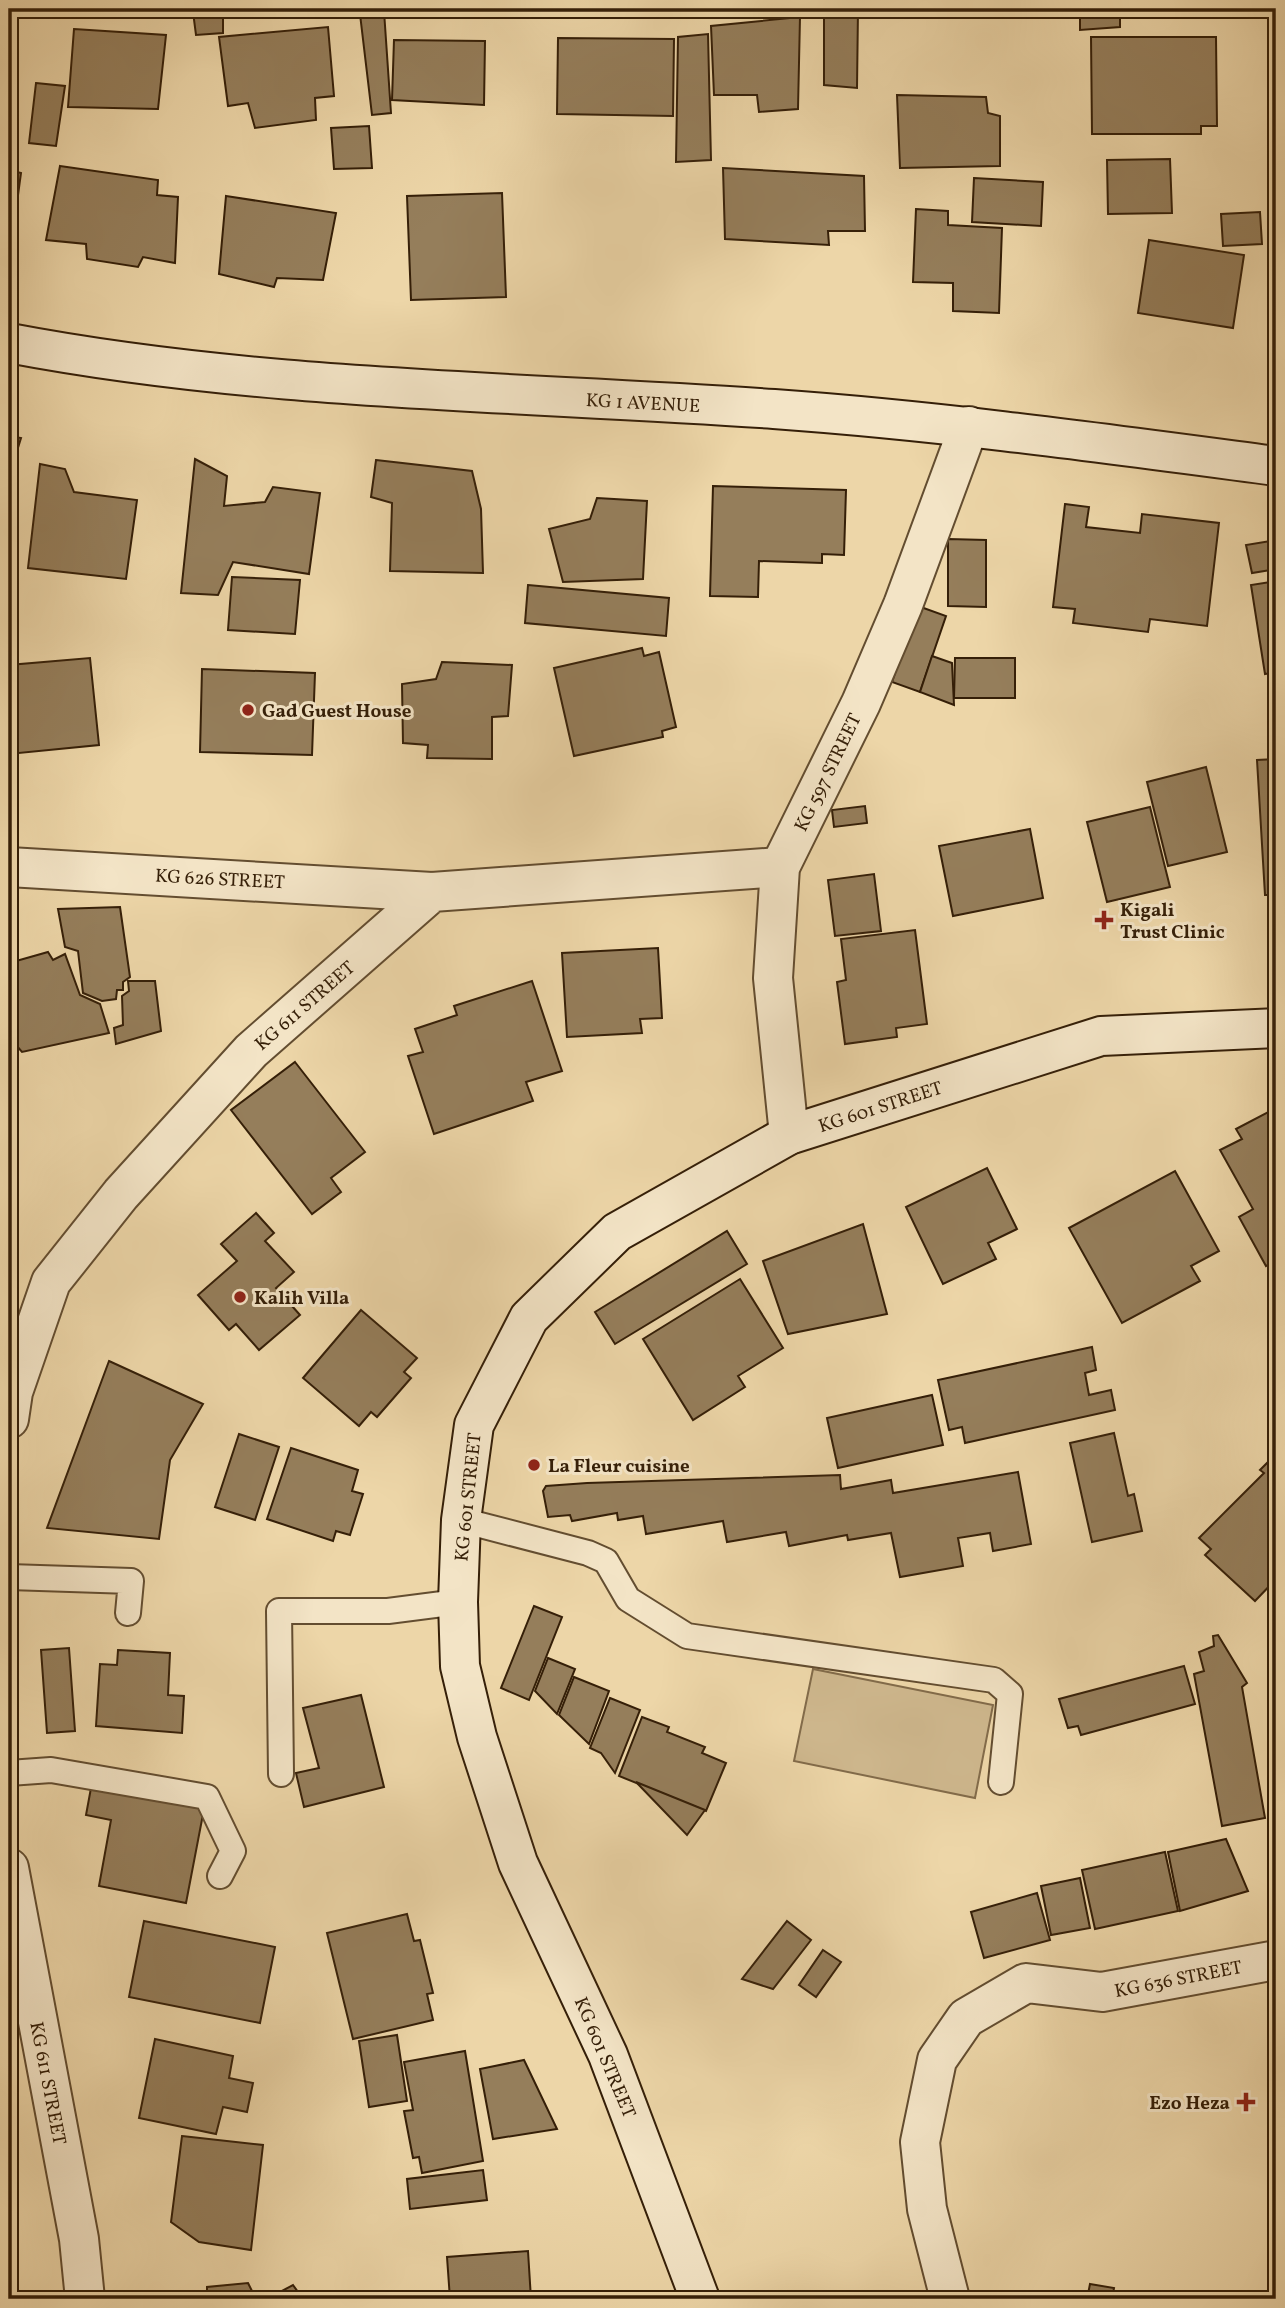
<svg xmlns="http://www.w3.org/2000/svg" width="1285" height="2308" viewBox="0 0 1285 2308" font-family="Vollkorn,serif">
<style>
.pitch{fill:#ceb78d;stroke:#826b4a;stroke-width:2}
.building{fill:#957e5b;stroke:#351f08;stroke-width:2}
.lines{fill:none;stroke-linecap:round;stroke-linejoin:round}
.lane-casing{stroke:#634d30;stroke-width:28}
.street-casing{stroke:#634d30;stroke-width:42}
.secondary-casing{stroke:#351f08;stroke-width:42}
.lane{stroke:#f3e4c6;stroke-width:24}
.street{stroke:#f3e4c6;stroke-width:38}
.secondary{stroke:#f3e4c6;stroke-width:38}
.poi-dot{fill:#8f2418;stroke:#f3e4c6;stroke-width:2.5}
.labels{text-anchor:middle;stroke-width:6;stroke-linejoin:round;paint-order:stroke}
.street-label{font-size:19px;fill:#351f08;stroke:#f3e4c6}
.poi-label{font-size:19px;font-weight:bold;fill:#351f08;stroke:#f3e4c6;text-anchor:start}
</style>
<rect width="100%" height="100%" fill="#edd6a8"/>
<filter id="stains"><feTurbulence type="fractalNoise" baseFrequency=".00286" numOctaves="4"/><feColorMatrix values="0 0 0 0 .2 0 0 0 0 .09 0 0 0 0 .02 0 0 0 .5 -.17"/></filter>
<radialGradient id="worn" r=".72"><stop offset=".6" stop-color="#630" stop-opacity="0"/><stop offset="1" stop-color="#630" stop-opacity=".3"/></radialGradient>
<!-- pitch -->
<polygon class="pitch" points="813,1669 993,1705 975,1798 794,1761"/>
<!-- building -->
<g class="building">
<polygon points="824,9 858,9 857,88 824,85"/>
<polygon points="1080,9 1194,9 1194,15 1120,18 1120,27 1080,30"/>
<polygon points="223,11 223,33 196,35 193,12"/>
<polygon points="384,11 391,113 372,115 360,14"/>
<polygon points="800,17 798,109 759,112 757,95 714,95 711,26"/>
<rect x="1270" y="20" width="6" height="73"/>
<polygon points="328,27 334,96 315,98 316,120 255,128 248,103 228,106 219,37"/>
<polygon points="74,29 166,35 158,109 68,107"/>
<polygon points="708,34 711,160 676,162 678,37"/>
<polygon points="1091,37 1216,37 1217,126 1201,126 1201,134 1092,134"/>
<polygon points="558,38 674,39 673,116 557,114"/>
<polygon points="394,40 485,41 484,105 392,100"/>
<polygon points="36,83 65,86 56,146 29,143"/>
<polygon points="897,95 986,97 988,113 1000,116 1000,166 900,168"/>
<polygon points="369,126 372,168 334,169 331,128"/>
<polygon points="1170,159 1172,213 1108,214 1107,160"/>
<polygon points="60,166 158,180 157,195 178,197 175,263 143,257 138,267 87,259 86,244 46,240"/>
<polygon points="723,168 864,176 865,231 828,231 829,245 725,239"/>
<polygon points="9,170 21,173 10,254 9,254"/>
<polygon points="974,178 1043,182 1041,226 972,222"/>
<polygon points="502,193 506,297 411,300 407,196"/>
<polygon points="226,196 336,213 323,280 277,278 274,287 219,274"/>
<polygon points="916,209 948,211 948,225 1002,228 999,313 953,311 953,283 913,282"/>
<polygon points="1260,212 1262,244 1223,246 1221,214"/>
<polygon points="1270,219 1276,219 1276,254 1272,254"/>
<polygon points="1149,240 1244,255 1233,328 1138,313"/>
<polygon points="9,436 21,438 9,477"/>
<polygon points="195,459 227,476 224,506 265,502 273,487 320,493 309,574 233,562 218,595 181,593"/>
<polygon points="376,460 472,471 481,509 483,573 390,571 392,503 371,497"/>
<polygon points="40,464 65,469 74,492 137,500 126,579 28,568"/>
<polygon points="713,486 846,490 844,555 822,554 822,563 759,561 758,597 710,596"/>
<polygon points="597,498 647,501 643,579 563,582 549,529 590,519"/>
<polygon points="1065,504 1089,507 1086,527 1140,533 1142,514 1219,523 1207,626 1150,619 1148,632 1073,623 1075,609 1053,607"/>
<polygon points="948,539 986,540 986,607 948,606"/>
<polygon points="1276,540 1276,569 1252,573 1246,545"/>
<polygon points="232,577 300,580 295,634 228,630"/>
<polygon points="1276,581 1276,672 1265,674 1251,585"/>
<polygon points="528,585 669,598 666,636 525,623"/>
<polygon points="918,606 946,616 920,692 892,682"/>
<polygon points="642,648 644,656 659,652 676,727 662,731 663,737 574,756 554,668"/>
<polygon points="932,656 952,663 954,705 920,692"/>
<polygon points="90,658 99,745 9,754 9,665"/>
<polygon points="955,658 1015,658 1015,698 954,698"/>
<polygon points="442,662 512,665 508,716 492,717 492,759 427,758 428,745 403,743 402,684 436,679"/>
<polygon points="202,669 315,673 312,755 200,752"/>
<polygon points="1276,759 1276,895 1265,895 1257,760"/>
<polygon points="1206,767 1227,852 1168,866 1147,782"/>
<polygon points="865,806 867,823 834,827 832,810"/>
<polygon points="1150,807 1170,887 1107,902 1087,822"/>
<polygon points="1030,829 1043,898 953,916 939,846"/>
<polygon points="874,874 881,931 835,936 828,880"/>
<polygon points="120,907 130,977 123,982 123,990 117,990 116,999 102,1001 83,993 78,951 65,947 58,909"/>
<polygon points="915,930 927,1024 896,1028 897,1037 845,1044 837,982 846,980 841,939"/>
<polygon points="658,948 662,1018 640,1019 642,1033 567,1037 562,953"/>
<polygon points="48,952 53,960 65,954 80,995 100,1004 109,1033 22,1052 16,1045 9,1047 9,963"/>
<polygon points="128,981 155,981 161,1031 116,1044 114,1028 123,1025 122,996 129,991"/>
<polygon points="532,981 562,1071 526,1082 533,1101 434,1134 408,1056 423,1052 415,1029 457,1015 454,1006"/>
<polygon points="295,1062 365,1152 331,1178 341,1192 312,1214 231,1110"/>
<polygon points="1276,1108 1276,1260 1266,1266 1239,1217 1253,1209 1220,1150 1242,1139 1236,1129"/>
<polygon points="987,1168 1017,1229 988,1243 996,1259 943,1284 906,1207"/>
<polygon points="1175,1171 1219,1251 1191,1266 1200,1281 1122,1323 1069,1228"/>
<polygon points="256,1213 274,1233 265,1241 294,1272 276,1288 300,1315 259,1350 236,1324 229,1330 198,1295 237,1261 221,1244"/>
<polygon points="863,1224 887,1314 788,1334 763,1261"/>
<polygon points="727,1231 747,1264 615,1344 595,1312"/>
<polygon points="740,1279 783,1348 738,1376 745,1387 693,1420 643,1339"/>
<polygon points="361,1310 417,1358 404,1372 411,1378 377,1417 371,1412 359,1426 303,1378"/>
<polygon points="1092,1347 1096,1370 1085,1373 1089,1395 1111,1390 1115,1410 965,1443 962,1427 949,1430 938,1380"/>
<polygon points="109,1361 203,1404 170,1460 159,1539 47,1528"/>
<polygon points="932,1395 943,1445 838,1468 827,1418"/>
<polygon points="1114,1433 1128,1496 1134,1494 1142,1531 1092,1542 1070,1443"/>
<polygon points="239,1434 279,1447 255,1520 215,1507"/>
<polygon points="291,1448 358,1470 352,1491 363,1494 350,1535 336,1531 333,1541 267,1519"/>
<polygon points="1273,1457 1276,1460 1276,1579 1255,1601 1205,1555 1211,1549 1199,1538 1264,1473 1260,1470"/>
<polygon points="1018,1472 1031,1544 993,1551 990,1533 958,1538 963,1566 900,1577 891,1533 848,1540 847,1535 789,1546 786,1532 727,1542 723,1521 646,1534 643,1516 618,1520 617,1513 572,1521 570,1515 548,1517 543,1491 546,1486 587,1483 840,1475 841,1489 891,1480 893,1493"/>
<polygon points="534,1606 562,1617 529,1700 501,1688"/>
<polygon points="1218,1635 1247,1683 1242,1687 1265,1818 1222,1826 1194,1674 1204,1671 1199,1652 1214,1646 1213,1636"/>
<polygon points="69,1648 75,1731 47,1733 41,1650"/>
<polygon points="118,1650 170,1653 168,1695 184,1696 182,1733 96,1726 100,1664 117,1665"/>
<polygon points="548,1658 575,1669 557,1714 535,1691"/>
<polygon points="1184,1666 1195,1704 1081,1735 1078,1726 1068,1728 1059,1699"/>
<polygon points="574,1677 609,1691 589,1744 559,1715"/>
<polygon points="361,1695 384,1787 304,1807 296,1773 319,1768 303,1708"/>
<polygon points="610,1698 640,1710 615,1773 601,1753 590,1748"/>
<polygon points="642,1717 669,1727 667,1732 705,1747 702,1753 726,1763 706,1811 619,1776"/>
<polygon points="636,1782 705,1810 687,1835"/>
<polygon points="91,1788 204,1809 186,1903 99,1886 111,1820 86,1815"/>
<polygon points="1226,1839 1248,1891 1180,1911 1168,1852"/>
<polygon points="1165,1852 1178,1911 1095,1929 1082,1870"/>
<polygon points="1080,1878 1090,1928 1051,1935 1041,1886"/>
<polygon points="1037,1893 1050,1940 984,1958 971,1912"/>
<polygon points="407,1914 414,1941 420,1940 433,1993 427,1994 433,2020 353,2039 327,1933"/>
<polygon points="144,1921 275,1947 260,2023 129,1997"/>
<polygon points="787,1921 811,1940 773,1989 742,1979"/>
<polygon points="823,1950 841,1962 816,1997 799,1985"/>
<polygon points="397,2035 407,2101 369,2107 359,2041"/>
<polygon points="155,2039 233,2056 229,2078 253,2083 247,2112 223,2107 216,2134 139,2118"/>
<polygon points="465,2051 483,2161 422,2173 419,2157 413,2158 404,2111 413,2110 404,2062"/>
<polygon points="524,2060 557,2129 493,2139 480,2069"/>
<polygon points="182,2136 263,2145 251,2250 199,2242 171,2222"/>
<polygon points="483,2170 487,2200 410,2209 407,2179"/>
<polygon points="528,2251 531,2299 450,2299 447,2257"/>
<polygon points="248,2283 256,2299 207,2299 207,2287"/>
<polygon points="1090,2284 1114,2288 1112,2299 1087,2299"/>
<polygon points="293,2285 303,2299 267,2299"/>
</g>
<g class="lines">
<!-- lane casing -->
<g class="lane-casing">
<g id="lane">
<polyline points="461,1520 588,1553 606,1561 628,1599 687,1636 994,1680 1010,1694 1001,1782"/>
<polyline points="9,1577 131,1581 128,1613"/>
<polyline points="9,1773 51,1770 207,1797 233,1851 220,1876"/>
<polyline points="281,1774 279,1611 388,1611 458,1602"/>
</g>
</g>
<!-- street casing -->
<g class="street-casing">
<g id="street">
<polyline points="9,867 432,892"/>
<polyline points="789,1135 773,978 780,867 861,703 903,605 969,426"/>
<polyline points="9,1419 13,1392 51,1282 121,1194 251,1051 432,892 780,867"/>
<polyline points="9,1868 79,2239 85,2299"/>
<polyline points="950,2299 927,2209 920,2142 937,2060 966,2018 1026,1983 1102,1992 1276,1960"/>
</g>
</g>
<!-- secondary casing -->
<g class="secondary-casing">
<g id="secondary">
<path d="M9,343C261,391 518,391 774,409C942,421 1109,444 1276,466"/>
<polyline points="700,2299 608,2055 518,1863 477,1737 460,1666 458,1602 461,1520 474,1425 529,1318 617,1232 789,1135 1101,1036 1276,1028"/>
</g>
</g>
<!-- lane -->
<use href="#lane" class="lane"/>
<!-- street -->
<use href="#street" class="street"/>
<!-- secondary -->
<use href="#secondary" class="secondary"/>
</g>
<!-- markers -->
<g class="poi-dot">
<circle cx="248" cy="710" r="7"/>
<path d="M1100.5 909.5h7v7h7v7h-7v7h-7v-7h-7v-7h7z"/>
<circle cx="240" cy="1297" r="7"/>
<circle cx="534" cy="1465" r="7"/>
<path d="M1242.5 2091.5h7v7h7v7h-7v7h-7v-7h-7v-7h7z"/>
</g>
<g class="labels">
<!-- street labels -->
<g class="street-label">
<text transform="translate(643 402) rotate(3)" y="7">KG 1 AVENUE</text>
<text transform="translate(827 772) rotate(-64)" y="7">KG 597 STREET</text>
<text transform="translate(220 878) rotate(3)" y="7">KG 626 STREET</text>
<text transform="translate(304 1005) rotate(-41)" y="7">KG 611 STREET</text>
<text transform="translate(880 1106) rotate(-18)" y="7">KG 601 STREET</text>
<text transform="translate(467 1497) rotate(-84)" y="7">KG 601 STREET</text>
<text transform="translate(1178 1978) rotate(-11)" y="7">KG 636 STREET</text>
<text transform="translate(606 2057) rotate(67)" y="7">KG 601 STREET</text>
<text transform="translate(49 2083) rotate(79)" y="7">KG 611 STREET</text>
</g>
<!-- poi labels -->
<g class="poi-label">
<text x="262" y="717">Gad Guest House</text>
<text x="1120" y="916">Kigali<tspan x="1120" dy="22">Trust Clinic</tspan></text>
<text x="254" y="1304">Kalih Villa</text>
<text x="548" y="1472">La Fleur cuisine</text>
<text x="1230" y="2109" text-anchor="end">Ezo Heza</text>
</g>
</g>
<!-- margin -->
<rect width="1285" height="2308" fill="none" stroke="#edd6a8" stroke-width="35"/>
<rect x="10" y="10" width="1264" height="2287" fill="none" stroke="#351f08" stroke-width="3.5"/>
<rect x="18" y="18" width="1250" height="2273" fill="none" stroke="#351f08" stroke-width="2"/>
<rect width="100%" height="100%" filter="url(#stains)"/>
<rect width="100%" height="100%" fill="url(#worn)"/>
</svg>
